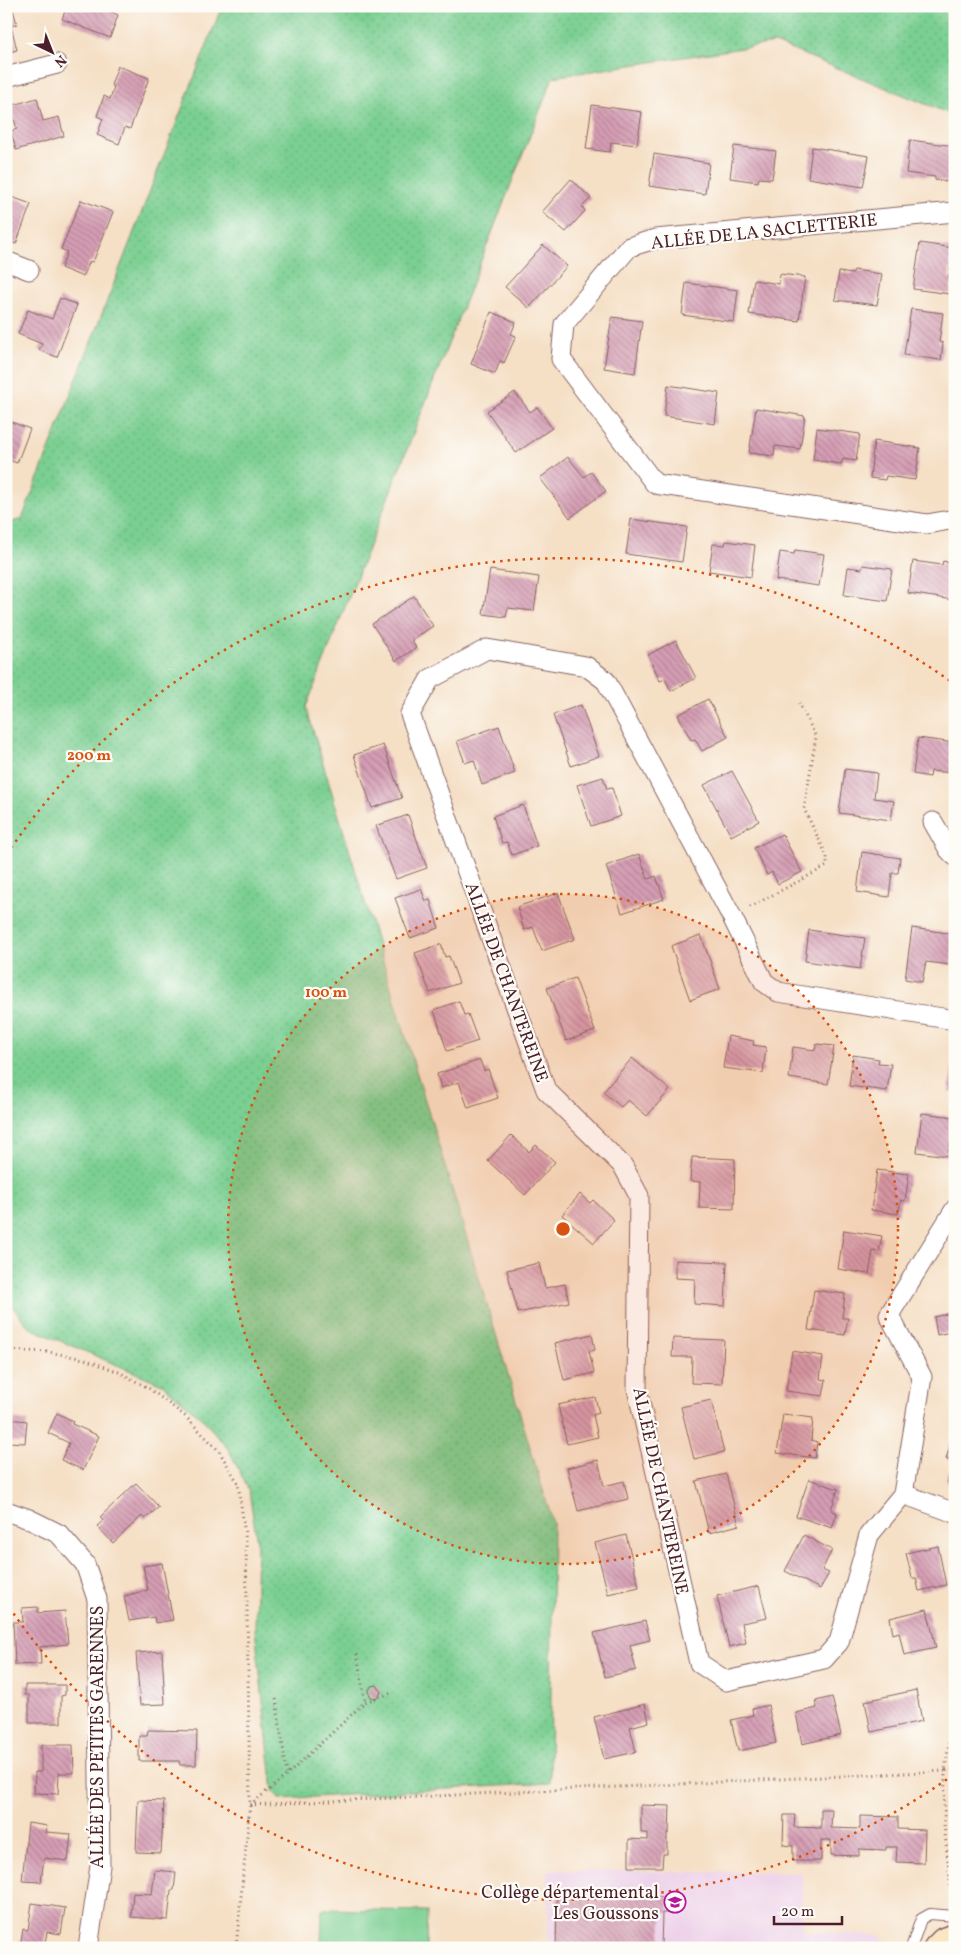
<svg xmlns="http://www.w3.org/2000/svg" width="961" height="1954" viewBox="0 0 961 1954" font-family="Vollkorn,serif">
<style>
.built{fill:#edd1e9}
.grass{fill:url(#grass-dots);stroke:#62775e}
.green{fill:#7acf92;stroke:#62775e}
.building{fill:url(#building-back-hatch)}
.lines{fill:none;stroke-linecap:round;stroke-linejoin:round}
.lane-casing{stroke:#866261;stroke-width:12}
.street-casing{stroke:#866261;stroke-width:21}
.secondary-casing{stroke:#866261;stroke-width:29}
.path{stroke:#866261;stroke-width:3;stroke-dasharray:1 4;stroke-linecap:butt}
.lane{stroke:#fff;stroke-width:10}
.street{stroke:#fff;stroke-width:19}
.secondary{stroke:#fbe6c4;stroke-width:26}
.ring{fill:none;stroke:#d8530f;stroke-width:2.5;stroke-dasharray:2.5 5}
.labels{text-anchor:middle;stroke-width:4.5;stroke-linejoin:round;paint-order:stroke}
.street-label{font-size:18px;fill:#4a1f2b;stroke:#fdfcf7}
.poi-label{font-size:18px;fill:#4a1f2b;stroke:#fdfcf7;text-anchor:end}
.centre{fill:#d8530f;stroke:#fdfcf7;stroke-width:2.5}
.ring-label{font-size:15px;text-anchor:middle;font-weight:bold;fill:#d8530f;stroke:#fdfcf7;stroke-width:4.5;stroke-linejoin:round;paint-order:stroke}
</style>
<defs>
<pattern id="grass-dots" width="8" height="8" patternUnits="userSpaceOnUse" patternTransform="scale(1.25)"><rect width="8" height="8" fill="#7acf92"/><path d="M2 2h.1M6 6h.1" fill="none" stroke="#6bb17e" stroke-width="1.8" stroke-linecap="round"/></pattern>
<pattern id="building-back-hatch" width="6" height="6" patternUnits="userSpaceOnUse" patternTransform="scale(1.25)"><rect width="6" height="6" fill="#d59eb4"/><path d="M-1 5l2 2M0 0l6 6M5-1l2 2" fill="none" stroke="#af8093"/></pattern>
</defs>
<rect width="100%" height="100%" fill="#fdfcf7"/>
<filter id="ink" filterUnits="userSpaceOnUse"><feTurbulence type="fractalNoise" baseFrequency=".02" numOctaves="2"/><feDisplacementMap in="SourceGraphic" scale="10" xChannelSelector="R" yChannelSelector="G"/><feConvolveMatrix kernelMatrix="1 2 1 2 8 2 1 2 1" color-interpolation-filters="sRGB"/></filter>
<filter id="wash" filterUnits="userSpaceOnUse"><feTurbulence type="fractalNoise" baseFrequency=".0096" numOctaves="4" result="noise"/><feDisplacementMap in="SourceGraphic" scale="20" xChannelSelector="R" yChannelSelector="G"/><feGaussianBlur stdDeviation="1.12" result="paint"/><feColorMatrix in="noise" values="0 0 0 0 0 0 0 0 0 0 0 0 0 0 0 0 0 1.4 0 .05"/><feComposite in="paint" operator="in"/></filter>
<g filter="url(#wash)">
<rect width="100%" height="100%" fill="#f5dfc5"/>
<!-- built -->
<polygon class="built" points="548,1870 802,1873 802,1931 882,1936 882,1948 548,1948"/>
<!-- grass -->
<polygon class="grass" points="222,6 955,6 955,116 775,43 553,77 306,707 553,1523 550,1783 280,1799 273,1791 255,1629 257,1542 249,1491 229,1450 202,1418 162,1384 30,1328 6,1299 6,524 22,519"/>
<!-- green -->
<polygon class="green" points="322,1909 427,1911 426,1948 321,1948"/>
<g id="blocks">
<!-- building -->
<g class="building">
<polygon points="6,6 12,6 17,24 11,26 17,50 6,53"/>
<polygon points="67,6 99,6 118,15 110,38 62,19"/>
<polygon points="118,66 149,78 130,129 125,127 119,144 97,135 103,119 97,116 104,96 110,99 114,87 111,85"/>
<polygon points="37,98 43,121 59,117 64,136 16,150 11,131 17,129 10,106"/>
<polygon points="592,105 642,112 637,145 611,142 610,152 586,149"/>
<polygon points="910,140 955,146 951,182 935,180 935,177 906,173"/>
<polygon points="734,146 776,151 772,179 759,178 758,182 730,178"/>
<polygon points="812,147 869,156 863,187 808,178"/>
<polygon points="654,154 709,163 705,194 649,186"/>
<polygon points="571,179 591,198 582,207 585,211 566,232 542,212"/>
<polygon points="6,195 31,204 16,244 6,241"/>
<polygon points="81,200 113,212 93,262 90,261 83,277 61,268 67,252 61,249"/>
<polygon points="920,243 953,248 949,278 953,278 950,294 913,289"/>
<polygon points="543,245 567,266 529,308 505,287"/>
<polygon points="854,270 882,274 877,305 835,300 839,272 852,274"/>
<polygon points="780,274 805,277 799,321 749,314 754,280 779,284"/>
<polygon points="686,283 738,290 734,322 682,315"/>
<polygon points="60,298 77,305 57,357 39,350 42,344 18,334 28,310 52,319"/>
<polygon points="911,309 943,313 939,342 943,343 941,360 904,355"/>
<polygon points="491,312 516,322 511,334 516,336 504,363 500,361 495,374 471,364"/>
<polygon points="612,317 642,321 635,373 604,368"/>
<polygon points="668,385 719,393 715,424 664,416"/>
<polygon points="515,392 530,412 537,407 552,428 516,453 487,411"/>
<polygon points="756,408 805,416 800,449 775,446 774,456 749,453"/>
<polygon points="6,420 30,429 17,463 6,459"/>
<polygon points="817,428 860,434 856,461 843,459 841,464 813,460"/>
<polygon points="874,441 920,448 915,480 886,476 885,480 870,478"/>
<polygon points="568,457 584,477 591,472 606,491 570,518 540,478"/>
<polygon points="631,519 687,527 682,562 626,554"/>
<polygon points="726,541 755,545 751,577 709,571 713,544 725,545"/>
<polygon points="795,550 824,554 819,586 776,580 780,552 794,554"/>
<polygon points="913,561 942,565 943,561 955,564 953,600 908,593"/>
<polygon points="863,565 892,569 887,601 844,595 848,567 862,569"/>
<polygon points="490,570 539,577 534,611 508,608 506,617 483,614"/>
<polygon points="414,596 433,626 412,640 416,648 396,661 372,624"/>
<polygon points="676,640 696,678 671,691 665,679 660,681 648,655"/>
<polygon points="708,699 728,737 702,751 695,739 691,740 678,715"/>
<polygon points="581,705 599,756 571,766 553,715"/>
<polygon points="499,726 515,773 482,785 474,760 465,763 457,741"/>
<polygon points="918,738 955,743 954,773 931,771 930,777 913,774"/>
<polygon points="383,745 402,798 372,808 354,755"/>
<polygon points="845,769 877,773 874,798 894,801 891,820 839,813"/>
<polygon points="732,771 759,821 731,836 704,785"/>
<polygon points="603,777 607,789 612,788 621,816 591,826 577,785"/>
<polygon points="523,805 537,846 512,855 507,842 502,843 493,816"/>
<polygon points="408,815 427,868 396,879 376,826"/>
<polygon points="782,834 802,872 778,884 772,872 767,875 754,848"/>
<polygon points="862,852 900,858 898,873 892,873 889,897 857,892"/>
<polygon points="639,854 648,879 656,876 664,899 622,913 606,866"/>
<polygon points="421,889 426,901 430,900 439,928 410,938 395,898"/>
<polygon points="558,893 575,939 542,951 533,927 524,930 517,907"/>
<polygon points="912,928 955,934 951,965 926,962 922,982 905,979"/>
<polygon points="809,930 865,938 860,969 805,961"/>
<polygon points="701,935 720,989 690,1000 671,946"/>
<polygon points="441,944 445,957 449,956 459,983 430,993 415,953"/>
<polygon points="575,978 595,1031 566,1041 547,988"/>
<polygon points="459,1001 464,1015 468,1014 478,1041 447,1051 434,1010"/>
<polygon points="728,1036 754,1041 753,1045 766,1047 763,1073 723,1068"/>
<polygon points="817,1044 834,1046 828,1084 789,1078 793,1047 815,1050"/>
<polygon points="954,1054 955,1054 955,1092 949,1092"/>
<polygon points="853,1055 879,1059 878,1063 891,1064 887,1091 849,1086"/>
<polygon points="632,1058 670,1090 647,1116 628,1100 621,1107 603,1092"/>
<polygon points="480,1060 484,1071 488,1069 498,1098 468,1108 459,1082 441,1088 437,1074"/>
<polygon points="922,1113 955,1117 955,1134 952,1134 948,1156 917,1152"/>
<polygon points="511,1135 529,1152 536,1145 555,1162 525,1195 488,1161"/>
<polygon points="692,1157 735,1159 734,1209 699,1208 700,1182 690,1181"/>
<polygon points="877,1170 909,1174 905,1201 901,1200 898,1214 871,1210"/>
<polygon points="580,1194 590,1203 593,1200 614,1220 594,1243 562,1215"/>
<polygon points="844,1230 882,1236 879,1252 873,1251 869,1274 838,1269"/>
<polygon points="675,1260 727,1262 725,1306 694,1304 695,1279 675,1278"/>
<polygon points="539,1263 545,1288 565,1284 569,1302 518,1313 507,1270"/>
<polygon points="814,1290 845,1294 842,1318 848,1318 845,1335 808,1330"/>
<polygon points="955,1312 955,1331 937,1335 934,1317"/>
<polygon points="592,1334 595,1350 589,1351 594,1373 564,1380 555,1343"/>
<polygon points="673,1338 724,1340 722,1384 691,1383 692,1357 672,1357"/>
<polygon points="792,1351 823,1356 820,1379 826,1380 823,1396 786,1391"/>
<polygon points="595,1397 599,1413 593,1415 598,1437 567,1444 558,1405"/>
<polygon points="711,1400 724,1452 694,1459 681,1407"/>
<polygon points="6,1413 10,1414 10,1419 27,1421 25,1443 8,1442 6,1443"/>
<polygon points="57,1413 73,1421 72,1424 99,1436 83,1470 61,1460 69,1443 48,1433"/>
<polygon points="783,1414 813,1418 811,1440 817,1442 815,1458 777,1453"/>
<polygon points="951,1443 955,1443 955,1485 947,1483 952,1461 946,1459"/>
<polygon points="598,1460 604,1486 624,1481 628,1499 578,1511 567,1468"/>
<polygon points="726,1474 739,1525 709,1533 696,1481"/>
<polygon points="809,1479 838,1489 831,1510 837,1513 832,1528 796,1516"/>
<polygon points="136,1483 159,1507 145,1519 142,1516 113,1543 97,1526 103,1521 100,1517"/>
<polygon points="626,1535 639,1587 608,1594 595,1543"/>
<polygon points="804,1535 832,1550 822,1570 829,1573 820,1589 785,1571"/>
<polygon points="938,1546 946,1585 919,1591 916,1578 912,1578 906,1553"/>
<polygon points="162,1563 173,1620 155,1623 154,1617 129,1621 124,1596 148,1590 143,1566"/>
<polygon points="759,1586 767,1618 742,1623 746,1643 729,1647 717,1596"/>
<polygon points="38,1607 38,1613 65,1611 68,1644 40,1647 41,1664 15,1665 13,1622 23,1622 22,1608"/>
<polygon points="927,1609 936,1648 904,1655 899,1632 893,1634 890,1618"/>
<polygon points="645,1621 650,1640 630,1645 636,1670 605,1677 594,1633"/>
<polygon points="162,1651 165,1704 140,1705 136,1653"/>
<polygon points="25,1685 65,1685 65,1695 61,1696 61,1723 29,1723 29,1695 25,1695"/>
<polygon points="377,1685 381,1691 379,1697 372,1698 368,1692 371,1686"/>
<polygon points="916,1690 922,1721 871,1732 865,1701"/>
<polygon points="832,1697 841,1735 802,1744 796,1713 817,1708 816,1701"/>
<polygon points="645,1704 649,1722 630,1727 636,1752 604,1759 594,1717"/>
<polygon points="768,1705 776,1743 738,1751 731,1720 753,1715 752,1709"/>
<polygon points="148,1730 197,1731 196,1765 180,1765 179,1761 139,1761 139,1736 147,1736"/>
<polygon points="41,1745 73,1745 74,1773 59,1773 58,1794 34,1793 35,1772 41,1772"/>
<polygon points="138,1800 164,1801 161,1853 136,1852"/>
<polygon points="641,1805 670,1806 669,1833 667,1833 667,1854 663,1854 662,1867 629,1867 629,1839 648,1840 648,1833 641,1833"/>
<polygon points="821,1809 832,1809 831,1828 860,1829 860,1816 898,1817 898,1829 925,1830 924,1863 896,1862 897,1847 886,1847 886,1850 859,1849 859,1856 831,1855 831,1840 821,1840 821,1861 793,1861 793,1846 783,1845 784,1815 795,1815 794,1827 821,1828"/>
<polygon points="28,1823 47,1826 46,1832 71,1834 68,1861 44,1858 41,1882 22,1881"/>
<polygon points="155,1870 176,1872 174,1890 171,1890 168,1920 131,1917 133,1893 152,1894"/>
<polygon points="557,1895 669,1897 669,1913 662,1913 661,1948 556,1948"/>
<polygon points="32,1903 65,1908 61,1934 47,1932 44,1948 20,1948 23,1929 28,1930"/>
</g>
</g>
</g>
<g filter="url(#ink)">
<use href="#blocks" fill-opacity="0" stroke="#866261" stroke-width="1"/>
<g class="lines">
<!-- lane casing -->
<g class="lane-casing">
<polyline id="lane" points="911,1948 921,1919 930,1914 955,1916"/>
</g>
<!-- street casing -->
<g class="street-casing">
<g id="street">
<polyline points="6,77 57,64"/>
<polyline points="955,212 655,239 629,247 564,324 561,359 655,484 927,524 955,519"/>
<polyline points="6,261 29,270"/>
<polyline points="933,822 949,850 955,856"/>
<polyline points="955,1020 778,992 764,982 732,917 606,681 586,666 487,649 430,679 410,714 546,1090 623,1166 639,1196 637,1389 699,1663 726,1681 824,1659 839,1642 869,1535 903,1494 922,1377 889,1315 955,1209"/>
<polyline points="903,1494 955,1513"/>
<polyline points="6,1511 29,1519 59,1534 85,1564 97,1599 100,1866 88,1948"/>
</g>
</g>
<!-- secondary casing -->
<g class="secondary-casing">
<polyline id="secondary" points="937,1948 944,1941 955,1937"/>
</g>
<!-- path -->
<g class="path">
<polyline points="750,907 827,866 827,856 804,809 816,737 799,703"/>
<polyline points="6,1350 49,1352 84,1359 119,1372 150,1389 186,1417 219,1451 238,1483 246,1542 250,1805 236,1948"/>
<polyline points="357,1654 365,1702"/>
<polyline points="955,1698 945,1771 955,1769"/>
<polyline points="276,1699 287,1774"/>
<polyline points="250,1805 945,1771 944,1825 952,1898 954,1898"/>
<polyline points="250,1805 287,1775 365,1702 392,1693"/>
</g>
<!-- lane -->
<use href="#lane" class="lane"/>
<!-- street -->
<use href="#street" class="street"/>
<!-- secondary -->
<use href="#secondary" class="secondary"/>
</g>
</g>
<!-- distance rings -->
<circle cx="563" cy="1229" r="335" fill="#d8530f" fill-opacity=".12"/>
<g class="ring">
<circle cx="563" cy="1229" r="335"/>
<path d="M953 1775A671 671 0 0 1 7 1604M7 854A671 671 0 0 1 953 683"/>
</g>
<!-- icons -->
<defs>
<g id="school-ring" transform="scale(1.125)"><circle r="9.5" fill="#fdfcf7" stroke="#b5179e" stroke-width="1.5"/><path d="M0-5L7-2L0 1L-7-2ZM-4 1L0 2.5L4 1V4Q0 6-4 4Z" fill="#b5179e"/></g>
</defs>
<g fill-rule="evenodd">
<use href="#school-ring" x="675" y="1902"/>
</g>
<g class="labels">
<!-- street labels -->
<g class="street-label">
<text transform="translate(764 231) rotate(-6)" y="6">ALLÉE DE LA SACLETTERIE</text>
<text transform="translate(507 982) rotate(70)" y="6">ALLÉE DE CHANTEREINE</text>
<text transform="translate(661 1491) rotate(78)" y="6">ALLÉE DE CHANTEREINE</text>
<text transform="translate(97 1737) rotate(-90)" y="6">ALLÉE DES PETITES GARENNES</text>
</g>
<!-- poi labels -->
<g class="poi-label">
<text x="659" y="1898">Collège départemental<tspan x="659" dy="21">Les Goussons</tspan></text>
</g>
</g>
<circle cx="563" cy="1229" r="8" class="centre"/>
<g class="ring-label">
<text x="89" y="760">200 m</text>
<text x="326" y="997">100 m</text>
</g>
<!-- margin -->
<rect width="961" height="1954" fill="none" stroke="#fdfcf7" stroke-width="25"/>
<!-- north arrow -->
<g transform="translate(52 52) rotate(137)" stroke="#fdfcf7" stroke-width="4" paint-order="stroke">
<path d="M0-4L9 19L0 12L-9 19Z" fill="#4a1f2b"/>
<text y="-8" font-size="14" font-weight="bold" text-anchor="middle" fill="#4a1f2b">N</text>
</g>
<!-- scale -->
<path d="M774 1916v8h68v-8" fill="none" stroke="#4a1f2b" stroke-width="2.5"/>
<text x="781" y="1916" font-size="15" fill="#4a1f2b" stroke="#fdfcf7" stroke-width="4" paint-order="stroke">20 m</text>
</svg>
